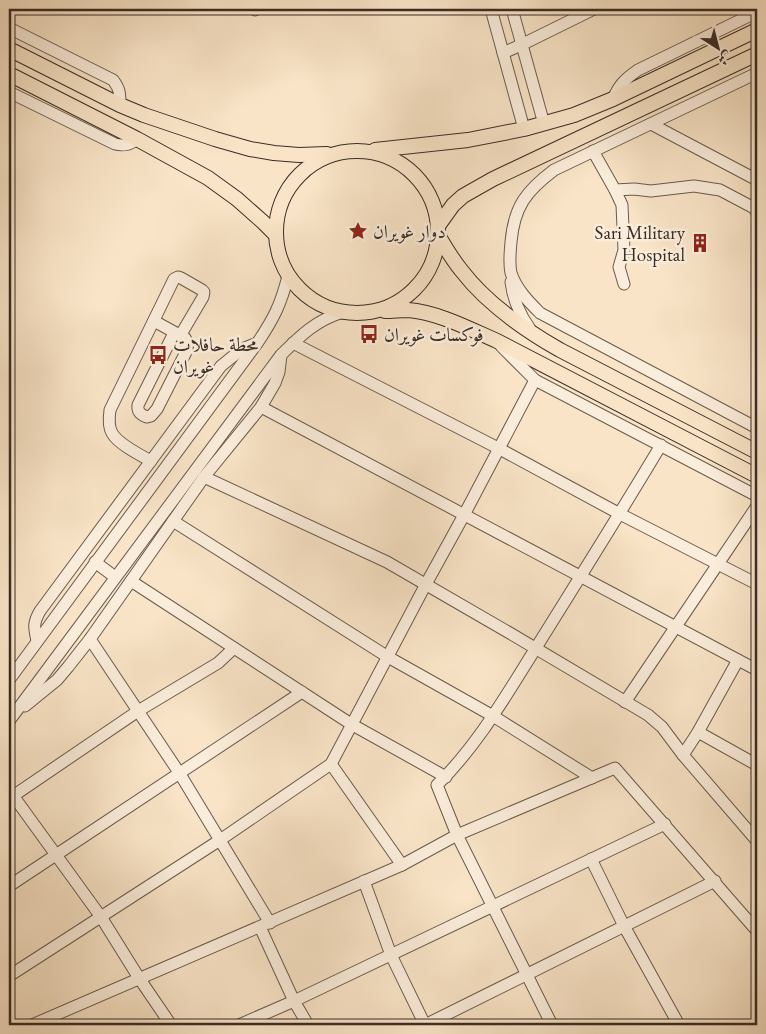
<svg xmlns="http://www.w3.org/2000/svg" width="766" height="1034" viewBox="0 0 766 1034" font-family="'EB Garamond',Amiri,serif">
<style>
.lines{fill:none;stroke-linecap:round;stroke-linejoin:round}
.minor-casing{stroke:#685b4e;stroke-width:13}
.major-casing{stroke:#382d26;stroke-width:16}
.minor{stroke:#fbeddb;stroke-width:11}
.major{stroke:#f9e4c7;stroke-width:14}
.labels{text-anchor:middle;stroke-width:5;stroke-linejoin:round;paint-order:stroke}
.poi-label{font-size:19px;fill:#382d26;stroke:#fbeddb;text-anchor:start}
</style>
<rect width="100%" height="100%" fill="#f9e4c7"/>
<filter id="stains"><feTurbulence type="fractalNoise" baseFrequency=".004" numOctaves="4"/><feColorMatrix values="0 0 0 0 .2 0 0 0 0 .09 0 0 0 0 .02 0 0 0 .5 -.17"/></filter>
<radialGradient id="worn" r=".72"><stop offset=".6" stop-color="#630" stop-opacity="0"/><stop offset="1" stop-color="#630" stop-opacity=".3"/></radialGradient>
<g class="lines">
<!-- minor casing -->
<g class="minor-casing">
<g id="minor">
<polyline points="491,9 524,129"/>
<polyline points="512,9 544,124"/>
<polyline points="255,10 255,9"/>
<path d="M9,28L113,80C120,89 120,94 120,105"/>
<polyline points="503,53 521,45 594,9"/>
<path d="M757,73L554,170C526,191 514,207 511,242C510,252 509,264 511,273C516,289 529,302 540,313L757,428"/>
<path d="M9,92L115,144C124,146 130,145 137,139"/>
<path d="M613,99C619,85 625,79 638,70L757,12"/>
<polyline points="651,124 757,180"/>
<polyline points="593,151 615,190 634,189 651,191 694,186 720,190 754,208 757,213"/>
<polyline points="615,190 622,205 624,250 619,267 624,284"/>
<path d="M511,282C513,299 520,315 530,329"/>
<path d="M154,321L185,338C188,342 188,345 187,350L157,409L151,416L147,417C141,415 137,412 138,405L174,333"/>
<polyline points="293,343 498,448 620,514 757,584"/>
<polyline points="501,346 535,380 757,496"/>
<polyline points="261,407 757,670"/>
<path d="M151,461C140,455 118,444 112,433C108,426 109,417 110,410L174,279L178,277L181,278L202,290L204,292L203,297L180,336"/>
<polyline points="204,477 387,562 508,632 648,715 662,727 683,755 757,841"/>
<polyline points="173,521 388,657 493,716 592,778"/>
<polyline points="95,562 115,577"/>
<polyline points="131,581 351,724 446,777"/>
<polyline points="90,639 180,774 270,923"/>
<path d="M37,641C34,627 33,623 40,611L221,366L242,349L257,343"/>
<path d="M9,680L258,342C274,318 281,304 288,276"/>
<polyline points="625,702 757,506"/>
<polyline points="25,706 57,680 68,667 90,639 204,477 261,407 275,383 279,372 281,355"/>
<path d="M9,721L281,355C300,336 316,320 343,312"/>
<polyline points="698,732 757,765"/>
<polyline points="683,755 698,732 738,660"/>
<polyline points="331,764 402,865"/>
<polyline points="9,790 101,917 139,978 171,1025"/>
<polyline points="13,796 138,711 218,663 234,648"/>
<polyline points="591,859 624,926 679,1025"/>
<polyline points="364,881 391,955 425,1025"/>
<polyline points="9,886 302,692"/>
<polyline points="260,927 294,1001 308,1025"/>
<polyline points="9,976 220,840 331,764 426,584 464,515 535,380"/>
<polyline points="32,1025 402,865 457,835 615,768 757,931"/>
<polyline points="239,1025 294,1001 665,824"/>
<polyline points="425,1025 715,881"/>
<path d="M552,1025L457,835L437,785C479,744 508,692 539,643C580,577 621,512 661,445"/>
</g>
</g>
<!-- major casing -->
<g class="major-casing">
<g id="major">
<polyline points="9,49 120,105 144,115 215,139 250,149 274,153 299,155 327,154"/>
<polyline points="9,74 137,139 208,178 237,199 263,222 275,234"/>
<polyline points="375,150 468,140 524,129 574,115 613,99 757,30"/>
<circle cx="357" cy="232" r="81"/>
<polyline points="438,226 453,205 463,196 493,179 757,54"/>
<path d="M438,235C445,247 452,259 461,270C487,304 523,329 560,350L757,452"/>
<path d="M385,311C393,311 400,310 408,310C437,312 470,329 497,341L757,476"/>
</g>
</g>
<!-- minor -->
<use href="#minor" class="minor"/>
<!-- major -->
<use href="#major" class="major"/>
</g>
<!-- icons -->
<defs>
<g id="sight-bare" transform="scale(1.5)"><path d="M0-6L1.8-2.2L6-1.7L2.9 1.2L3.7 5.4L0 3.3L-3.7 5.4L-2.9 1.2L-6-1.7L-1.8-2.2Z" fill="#8f2418" stroke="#fbeddb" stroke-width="2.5" paint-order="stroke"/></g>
<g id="building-bare" transform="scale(1.5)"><path d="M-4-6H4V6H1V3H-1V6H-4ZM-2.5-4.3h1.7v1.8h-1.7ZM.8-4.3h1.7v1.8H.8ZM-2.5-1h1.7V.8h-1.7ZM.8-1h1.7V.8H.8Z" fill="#8f2418" stroke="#fbeddb" stroke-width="2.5" paint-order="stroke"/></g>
<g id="bus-bare" transform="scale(1.5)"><path d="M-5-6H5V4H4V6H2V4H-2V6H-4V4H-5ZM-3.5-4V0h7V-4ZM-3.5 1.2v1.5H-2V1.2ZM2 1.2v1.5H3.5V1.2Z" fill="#8f2418" stroke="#fbeddb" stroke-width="2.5" paint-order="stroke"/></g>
</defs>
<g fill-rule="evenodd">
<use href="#sight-bare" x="358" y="231"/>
<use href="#building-bare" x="700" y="243"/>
<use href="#bus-bare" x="369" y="334"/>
<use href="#bus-bare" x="158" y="355"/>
</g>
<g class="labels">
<!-- poi labels -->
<g class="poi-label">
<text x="373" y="238">دوار غويران</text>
<text x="685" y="239" text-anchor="end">Sari Military<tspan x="685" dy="22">Hospital</tspan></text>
<text x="384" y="341">فوكسات غويران</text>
<text x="173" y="351">محطة حافلات<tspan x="173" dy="22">غويران</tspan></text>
</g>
</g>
<!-- margin -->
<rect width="766" height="1034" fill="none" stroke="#f9e4c7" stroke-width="30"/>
<rect x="10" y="10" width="746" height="1014" fill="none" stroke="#382d26" stroke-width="2.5"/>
<rect x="15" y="15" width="736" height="1004" fill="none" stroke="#382d26"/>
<!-- north arrow -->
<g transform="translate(718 48) rotate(144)" stroke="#fbeddb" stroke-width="4" paint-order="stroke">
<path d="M0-4L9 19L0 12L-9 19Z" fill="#382d26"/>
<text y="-8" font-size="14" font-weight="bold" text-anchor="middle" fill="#382d26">ش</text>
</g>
<rect width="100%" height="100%" filter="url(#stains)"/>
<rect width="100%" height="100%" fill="url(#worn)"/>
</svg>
